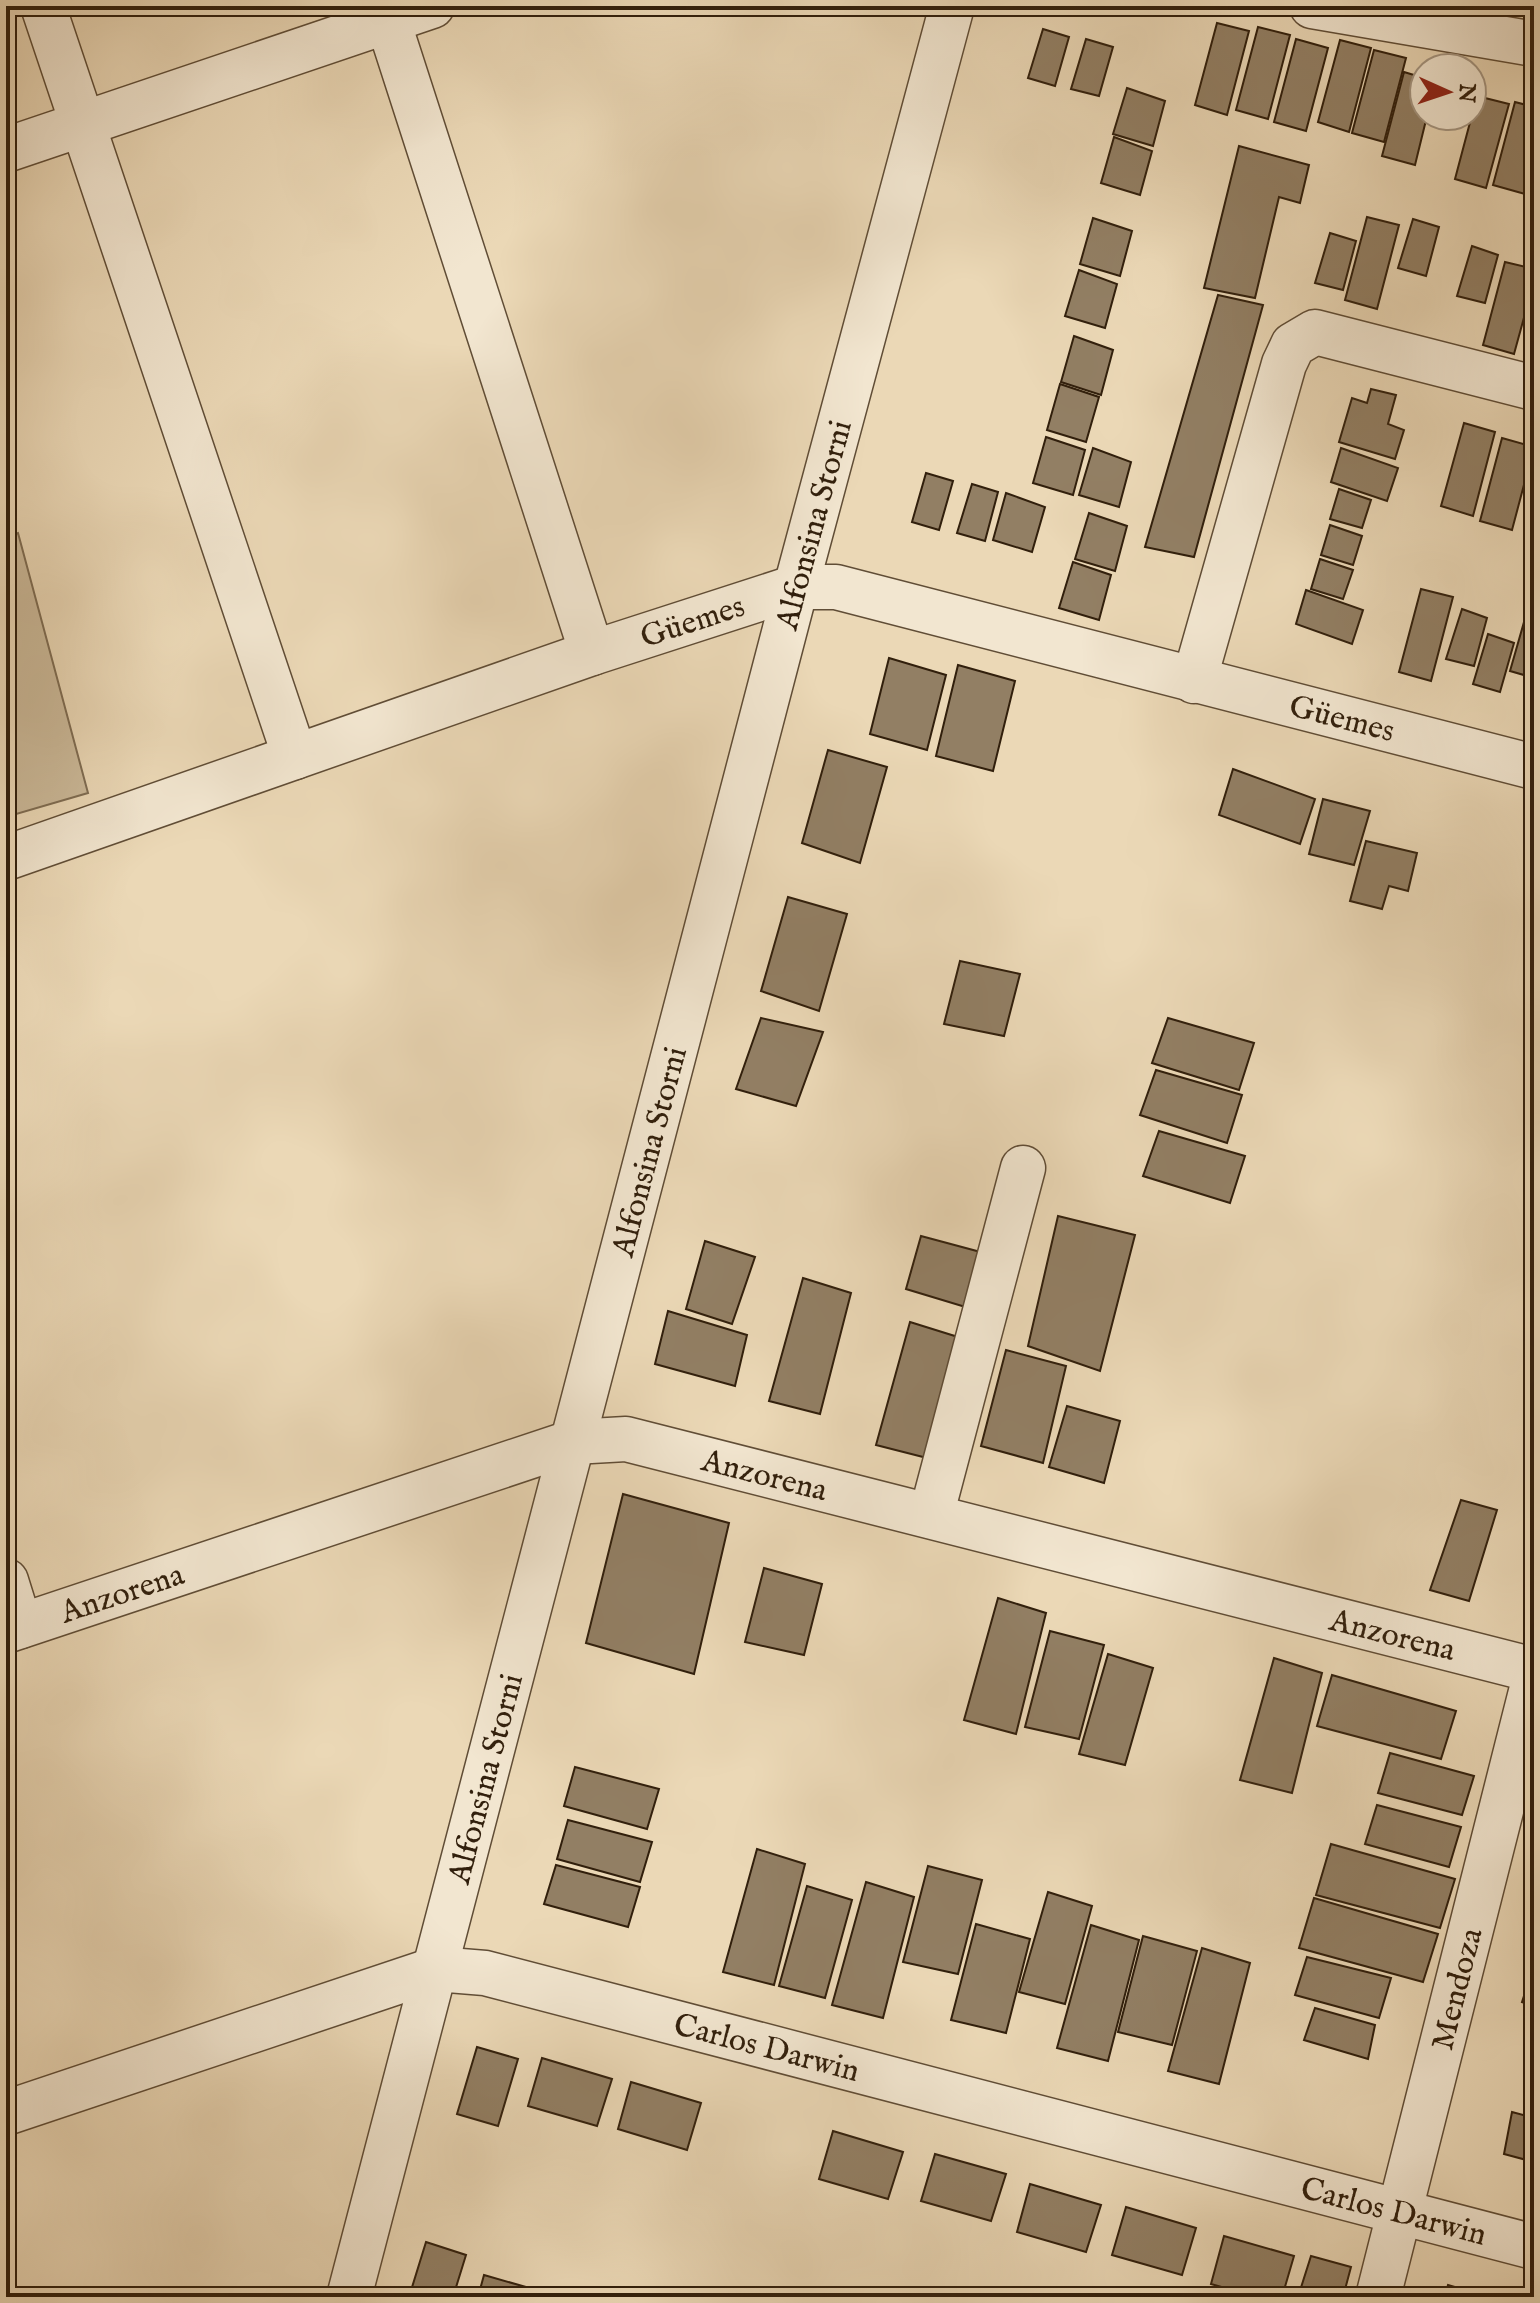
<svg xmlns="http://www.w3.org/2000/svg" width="1540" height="2303" viewBox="0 0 1540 2303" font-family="'IM FELL English',serif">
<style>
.green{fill:#cbb999;stroke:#7e6c52;stroke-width:2}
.building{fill:#927f64;stroke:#311f0c;stroke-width:2}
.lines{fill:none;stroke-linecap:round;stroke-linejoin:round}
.minor-casing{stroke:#604d36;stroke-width:47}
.tertiary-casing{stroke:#604d36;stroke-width:47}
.minor{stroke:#f2e6d0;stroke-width:44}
.tertiary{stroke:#f2e6d0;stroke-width:44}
.labels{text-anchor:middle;stroke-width:7;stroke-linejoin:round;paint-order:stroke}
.street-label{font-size:32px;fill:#311f0c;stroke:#f2e6d0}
</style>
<rect width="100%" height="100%" fill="#ebd8b6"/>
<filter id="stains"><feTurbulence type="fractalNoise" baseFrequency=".0025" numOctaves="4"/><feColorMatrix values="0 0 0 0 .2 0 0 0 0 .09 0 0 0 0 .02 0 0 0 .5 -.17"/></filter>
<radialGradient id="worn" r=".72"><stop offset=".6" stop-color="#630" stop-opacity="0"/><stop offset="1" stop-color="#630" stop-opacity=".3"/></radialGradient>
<!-- green -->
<polygon class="green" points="18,533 88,793 6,817 6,537"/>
<!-- building -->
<g class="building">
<polygon points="1217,23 1249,31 1227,115 1195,105"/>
<polygon points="1258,27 1290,35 1268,119 1236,110"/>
<polygon points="1043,29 1069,37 1055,86 1028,78"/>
<polygon points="1086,39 1113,47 1099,96 1071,89"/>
<polygon points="1296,39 1328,48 1306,131 1274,122"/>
<polygon points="1340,40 1371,48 1349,132 1318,122"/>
<polygon points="1374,50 1406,58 1384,142 1352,133"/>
<polygon points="1404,72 1424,78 1424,116 1427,116 1415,165 1382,156"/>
<polygon points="1127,88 1165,101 1153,146 1113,134"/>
<polygon points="1477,96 1509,104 1486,188 1455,179"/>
<polygon points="1515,102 1534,107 1534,159 1525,194 1493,185"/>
<polygon points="1114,137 1152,151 1140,195 1101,183"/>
<polygon points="1239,146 1309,165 1300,203 1279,197 1255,298 1204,288"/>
<polygon points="1367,217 1399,225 1377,309 1345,300"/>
<polygon points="1093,218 1132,231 1120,276 1080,264"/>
<polygon points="1413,219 1439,227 1426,276 1398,268"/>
<polygon points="1330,233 1356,241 1343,290 1315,283"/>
<polygon points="1472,246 1498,255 1485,303 1457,296"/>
<polygon points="1505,262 1534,269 1534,281 1514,354 1483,345"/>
<polygon points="1079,270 1117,284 1105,328 1065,316"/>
<polygon points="1218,295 1263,305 1194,557 1145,547"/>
<polygon points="1074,336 1113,350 1101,395 1061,382"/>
<polygon points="1060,384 1099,397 1086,442 1047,430"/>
<polygon points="1371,389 1396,395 1388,424 1404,430 1395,459 1339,442 1352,398 1367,403"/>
<polygon points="1464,423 1495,432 1473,516 1441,506"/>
<polygon points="1046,437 1085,450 1073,495 1033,483"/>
<polygon points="1502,438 1534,447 1512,530 1480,521"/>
<polygon points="1093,448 1131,462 1119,507 1079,495"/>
<polygon points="1341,448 1398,468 1387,501 1331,482"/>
<polygon points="926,473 953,481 939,530 912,522"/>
<polygon points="972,484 998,492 985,541 957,533"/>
<polygon points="1339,489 1371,500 1362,528 1330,519"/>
<polygon points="1006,493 1045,507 1032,552 993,540"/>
<polygon points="1089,513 1127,526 1115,571 1075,559"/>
<polygon points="1330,525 1362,536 1353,565 1321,555"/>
<polygon points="1320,559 1353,570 1343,599 1311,589"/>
<polygon points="1073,562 1111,575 1099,620 1059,608"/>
<polygon points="1421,589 1453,597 1431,681 1399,672"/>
<polygon points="1306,590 1363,610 1352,644 1296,624"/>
<polygon points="1462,609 1487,618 1474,666 1446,659"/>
<polygon points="1524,622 1534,625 1534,678 1510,671"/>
<polygon points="1488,634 1514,643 1500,692 1473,684"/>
<polygon points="889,658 946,675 927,750 870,734"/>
<polygon points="958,665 1015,681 993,771 936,756"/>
<polygon points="828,750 887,767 860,863 802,843"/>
<polygon points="1233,769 1315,799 1300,844 1219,815"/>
<polygon points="1323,799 1370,811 1354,865 1309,854"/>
<polygon points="1366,841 1417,853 1408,891 1389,886 1382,909 1350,901"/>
<polygon points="788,897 847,914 819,1011 761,991"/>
<polygon points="960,961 1020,974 1004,1036 944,1024"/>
<polygon points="761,1018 823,1032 796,1106 736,1089"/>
<polygon points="1168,1018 1254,1043 1239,1090 1152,1063"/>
<polygon points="1156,1070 1242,1095 1227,1143 1140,1115"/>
<polygon points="1159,1131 1245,1156 1230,1203 1143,1176"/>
<polygon points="1058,1216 1135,1235 1100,1371 1028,1346"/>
<polygon points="921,1236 988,1254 972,1309 906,1289"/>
<polygon points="705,1241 755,1257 732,1324 686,1309"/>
<polygon points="803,1278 851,1293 820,1414 769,1401"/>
<polygon points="668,1311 747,1335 735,1386 655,1364"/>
<polygon points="910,1322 958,1337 927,1458 876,1445"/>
<polygon points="1006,1350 1066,1366 1043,1463 981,1446"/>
<polygon points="1067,1406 1120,1421 1104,1483 1049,1467"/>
<polygon points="623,1494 729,1523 694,1674 586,1643"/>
<polygon points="1461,1500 1497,1510 1469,1601 1430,1590"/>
<polygon points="764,1568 822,1584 804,1655 745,1642"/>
<polygon points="998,1598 1046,1613 1016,1734 964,1720"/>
<polygon points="1050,1631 1104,1645 1079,1739 1025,1727"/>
<polygon points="1108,1654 1153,1668 1125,1765 1079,1754"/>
<polygon points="1274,1658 1322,1673 1292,1793 1240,1780"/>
<polygon points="1332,1675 1456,1711 1441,1759 1317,1726"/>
<polygon points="1390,1753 1474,1776 1462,1815 1378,1793"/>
<polygon points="575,1767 659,1789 647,1829 564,1806"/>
<polygon points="1377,1805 1461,1827 1449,1867 1365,1844"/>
<polygon points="568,1820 652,1842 640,1882 557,1859"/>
<polygon points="1331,1844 1455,1879 1440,1928 1316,1895"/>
<polygon points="757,1849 805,1864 774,1985 723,1972"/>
<polygon points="556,1865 640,1887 628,1927 544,1904"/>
<polygon points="928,1866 982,1880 958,1974 903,1962"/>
<polygon points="866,1882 914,1897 883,2018 832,2005"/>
<polygon points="807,1886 852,1900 825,1998 779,1986"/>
<polygon points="1048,1892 1092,1906 1065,2004 1019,1992"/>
<polygon points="1314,1898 1438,1934 1423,1982 1299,1948"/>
<polygon points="976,1924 1030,1939 1006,2033 951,2020"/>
<polygon points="1091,1925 1139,1940 1108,2061 1057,2048"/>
<polygon points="1143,1936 1197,1951 1172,2045 1118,2032"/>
<polygon points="1202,1948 1250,1963 1219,2084 1168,2071"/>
<polygon points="1307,1957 1391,1978 1379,2018 1295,1995"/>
<polygon points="1534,1965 1534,2006 1522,2002"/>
<polygon points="1315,2008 1375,2025 1368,2059 1304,2040"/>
<polygon points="477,2047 518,2059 498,2126 457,2114"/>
<polygon points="542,2058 612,2079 597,2126 528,2106"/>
<polygon points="631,2082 701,2103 687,2150 618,2129"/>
<polygon points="1512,2112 1534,2118 1534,2162 1504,2154"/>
<polygon points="833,2131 903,2152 888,2199 819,2179"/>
<polygon points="935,2154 1006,2174 991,2221 921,2201"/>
<polygon points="1030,2184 1101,2205 1086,2252 1017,2232"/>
<polygon points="1126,2207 1196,2228 1182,2275 1112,2255"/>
<polygon points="1224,2236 1294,2256 1282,2297 1257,2297 1211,2284"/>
<polygon points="426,2242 466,2255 453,2297 409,2297"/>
<polygon points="1311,2256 1351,2267 1343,2297 1298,2297"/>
<polygon points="484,2275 554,2295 553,2297 478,2297"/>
<polygon points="1448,2285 1489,2297 1445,2297"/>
</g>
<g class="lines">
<!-- minor casing -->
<g class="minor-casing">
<g id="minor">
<polyline points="43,6 295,757"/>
<polyline points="388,21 592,653"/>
<polyline points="6,150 432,6"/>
<polyline points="1194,681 1284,364 1293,345 1315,332 1534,388"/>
<path id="s1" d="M6,858L592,653L796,587H836L1534,767"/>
<polyline points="931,1516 1023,1168"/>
<polyline points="6,1581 20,1626"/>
<path id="s2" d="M6,1631L573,1442L626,1439L1534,1670"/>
<path id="s3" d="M6,2113L436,1969L485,1973L1534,2247"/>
<path id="s4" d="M349,2297L796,587L952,6"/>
<path id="s5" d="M1378,2297L1534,1680"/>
</g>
</g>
<!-- tertiary casing -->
<g class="tertiary-casing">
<polyline id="tertiary" points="1312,6 1534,44"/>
</g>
<!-- minor -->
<use href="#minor" class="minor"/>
<!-- tertiary -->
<use href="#tertiary" class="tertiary"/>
</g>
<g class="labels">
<!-- street labels -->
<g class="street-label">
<text dy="11" stroke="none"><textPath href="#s4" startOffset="1832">Alfonsina Storni</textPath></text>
<text dy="11" stroke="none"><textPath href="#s1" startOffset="726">Güemes</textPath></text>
<text dy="11" stroke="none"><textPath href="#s1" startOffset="1398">Güemes</textPath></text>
<text dy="11" stroke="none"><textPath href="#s4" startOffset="1184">Alfonsina Storni</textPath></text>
<text dy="11" stroke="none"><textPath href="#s2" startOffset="794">Anzorena</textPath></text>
<text dy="11" stroke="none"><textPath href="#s2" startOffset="122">Anzorena</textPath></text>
<text dy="11" stroke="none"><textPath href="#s2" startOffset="1442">Anzorena</textPath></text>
<text dy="11" stroke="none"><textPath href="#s4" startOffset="536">Alfonsina Storni</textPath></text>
<text dy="11" stroke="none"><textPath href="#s5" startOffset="318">Mendoza</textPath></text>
<text dy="11" stroke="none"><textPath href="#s3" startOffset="794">Carlos Darwin</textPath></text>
<text dy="11" stroke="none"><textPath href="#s3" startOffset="1442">Carlos Darwin</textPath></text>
</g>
</g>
<!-- margin -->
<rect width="1540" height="2303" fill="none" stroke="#ebd8b6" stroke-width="32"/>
<rect x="8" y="8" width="1524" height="2287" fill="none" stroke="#311f0c" stroke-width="4"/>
<rect x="16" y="16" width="1508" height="2271" fill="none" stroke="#311f0c" stroke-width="2"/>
<!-- north arrow -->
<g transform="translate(1448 92) rotate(93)"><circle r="38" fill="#f2e6d0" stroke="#a59682" stroke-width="2"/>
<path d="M0-6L14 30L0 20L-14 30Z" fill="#8f2418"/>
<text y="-12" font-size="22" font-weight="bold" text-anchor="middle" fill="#311f0c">N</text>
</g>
<rect width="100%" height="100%" filter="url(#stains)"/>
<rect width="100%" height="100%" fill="url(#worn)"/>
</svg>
